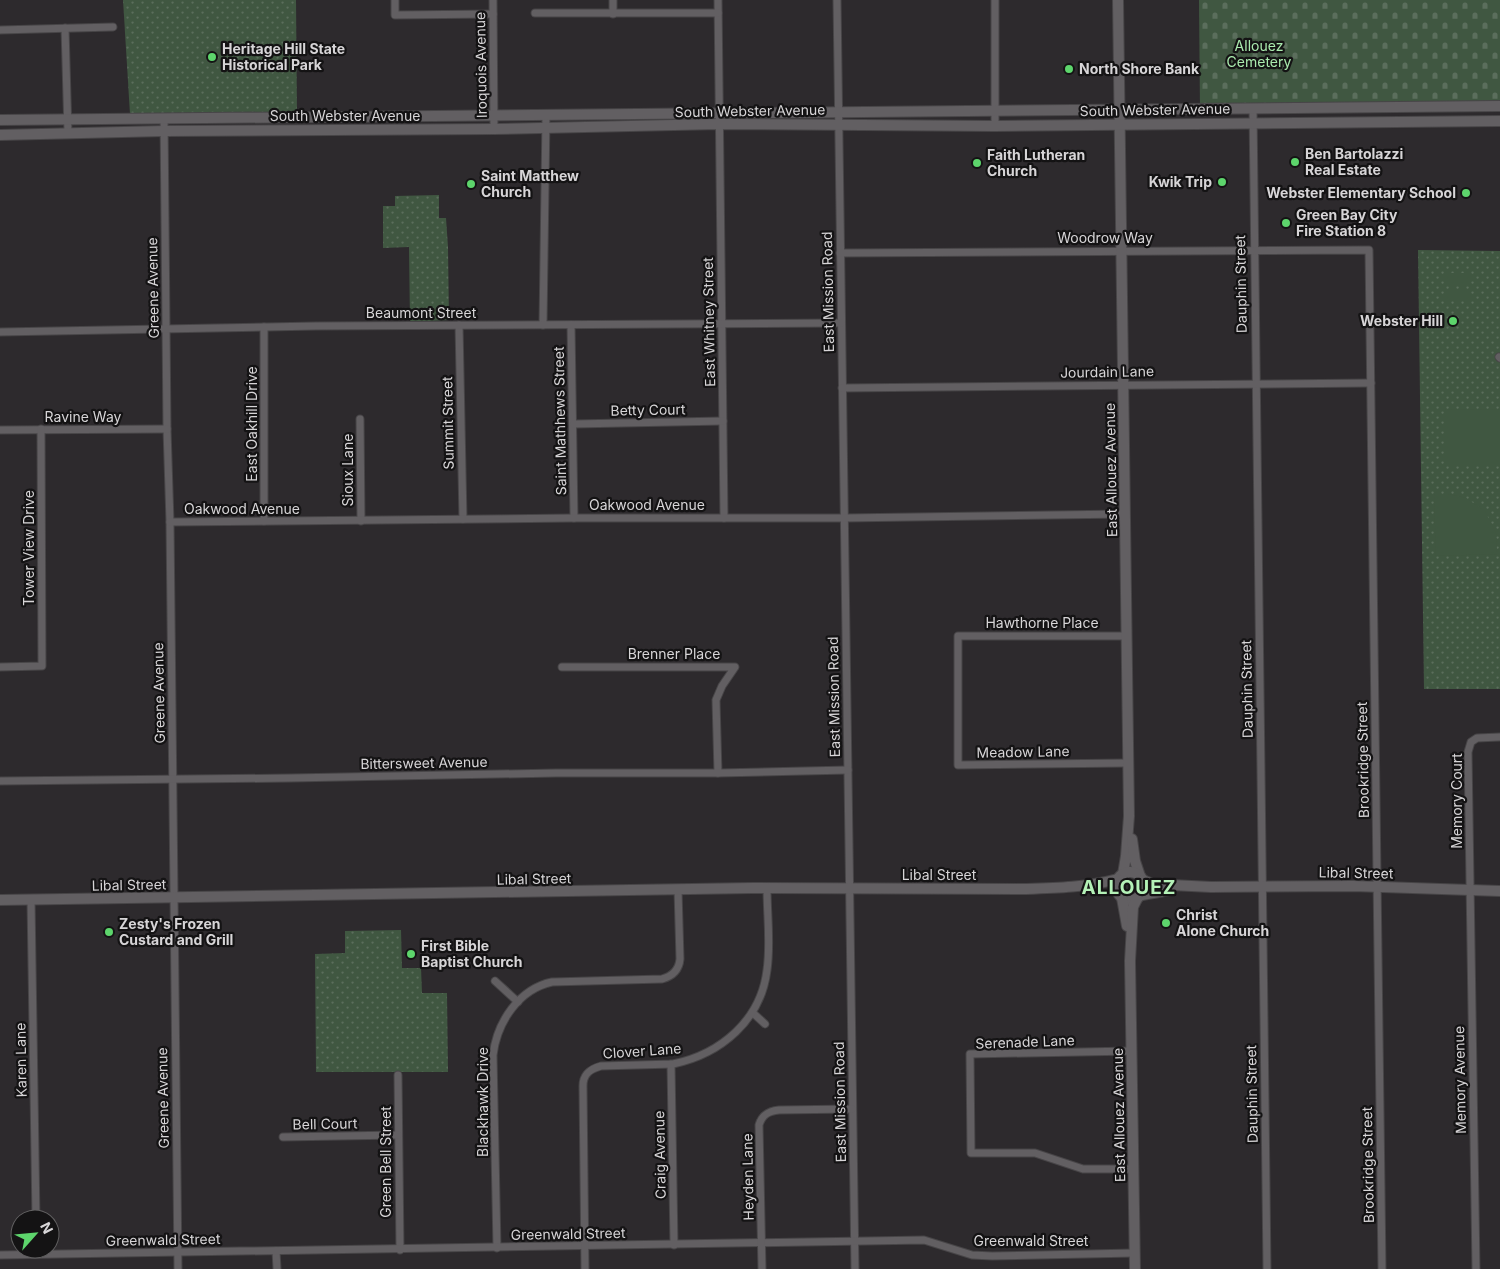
<svg xmlns="http://www.w3.org/2000/svg" width="1500" height="1269" viewBox="0 0 1500 1269" font-family="Inter,sans-serif">
<style>
.grass{fill:url(#grass-dots)}
.cemetery{fill:url(#cemetery-stones)}
.garden{fill:#405741}
.lines{fill:none;stroke-linecap:round;stroke-linejoin:round}
.street-casing{stroke:#474547;stroke-width:9}
.secondary-casing{stroke:#474547;stroke-width:12}
.street{stroke:#625f62;stroke-width:7}
.secondary{stroke:#625f62;stroke-width:10}
.poi-dot{fill:#5dd56c;stroke:#141314;stroke-width:2}
.labels{text-anchor:middle;stroke-width:4.5;stroke-linejoin:round;paint-order:stroke}
.park-label{font-size:14px;fill:#aaebae;stroke:#141314}
.poi-label{font-size:14px;font-weight:bold;fill:#d7d5d7;stroke:#141314;text-anchor:start}
.street-label{font-size:14px;fill:#d7d5d7;stroke:#141314}
.district-label{font-size:19px;font-weight:bold;letter-spacing:1px;fill:#b4f1b7;stroke:#141314}
</style>
<defs>
<pattern id="grass-dots" width="8" height="8" patternUnits="userSpaceOnUse" patternTransform="scale(1.25)"><rect width="8" height="8" fill="#405741"/><path d="M2 2h.1M6 6h.1" fill="none" stroke="#5b6e5c" stroke-width="1.8" stroke-linecap="round"/></pattern>
<pattern id="cemetery-stones" width="16" height="16" patternUnits="userSpaceOnUse" patternTransform="scale(1.25)"><rect width="16" height="16" fill="#405741"/><path d="M2 7V4a2 2 0 0 1 4 0v3zM10 15v-3a2 2 0 0 1 4 0v3z" fill="#5b6e5c"/></pattern>
</defs>
<rect width="100%" height="100%" fill="#2d2a2d"/>
<!-- grass -->
<g class="grass">
<polygon points="123,0 296,0 297,117 130,114"/>
<polygon points="439,195 439,218 446,218 448,247 449,320 410,322 409,247 383,248 383,206 395,206 395,196"/>
<polygon points="1418,250 1500,251 1500,689 1424,689"/>
<polygon points="401,930 402,968 421,968 422,993 447,993 448,1072 316,1072 315,954 345,953 345,931"/>
</g>
<!-- cemetery -->
<polygon class="cemetery" points="1199,0 1500,0 1500,106 1200,110"/>
<!-- garden -->
<g class="garden">
<rect x="1446" y="273" width="25" height="12"/>
<rect x="1446" y="289" width="25" height="12"/>
<polygon points="1500,409 1500,465 1444,465 1444,410"/>
<polygon points="1434,494 1448,494 1466,498 1485,511 1496,533 1497,554 1436,556"/>
</g>
<g class="lines">
<!-- street casing -->
<g class="street-casing">
<g id="street">
<polyline points="395,0 395,15 493,14"/>
<polyline points="493,0 494,129"/>
<polyline points="613,0 613,14"/>
<polyline points="718,0 724,518"/>
<polyline points="837,0 855,1269"/>
<polyline points="995,0 995,126"/>
<polyline points="535,13 718,13"/>
<polyline points="65,28 68,133"/>
<polyline points="0,30 113,27"/>
<polyline points="1253,109 1267,1269"/>
<polyline points="164,118 167,429 170,522 178,1269"/>
<polyline points="840,253 1369,250 1382,1269"/>
<polyline points="459,325 463,519"/>
<polyline points="543,325 546,116"/>
<polyline points="571,325 574,518"/>
<polyline points="264,327 264,521"/>
<polyline points="0,332 316,326 841,323"/>
<polyline points="1499,357 1500,358"/>
<polyline points="842,388 1371,383"/>
<polyline points="360,419 361,521"/>
<polyline points="574,424 723,421"/>
<polyline points="0,430 167,429"/>
<polyline points="170,522 574,518 844,518 1125,514"/>
<polyline points="1126,636 958,636 958,765 1128,763"/>
<polyline points="0,667 42,666 41,429"/>
<polyline points="562,667 735,667 722,686 716,700 718,773"/>
<polyline points="0,781 291,778 556,773 718,773 848,770"/>
<polyline points="31,900 36,1219"/>
<polyline points="495,981 518,1002"/>
<polyline points="753,1013 765,1024"/>
<polyline points="1132,1051 970,1054 971,1153 1035,1153 1083,1169 1133,1169"/>
<polyline points="671,1064 674,1245"/>
<polyline points="398,1075 400,1250"/>
<polyline points="283,1137 398,1135"/>
<path d="M497,1248L493,1055C497,1022 519,989 552,982L662,979C673,976 679,970 680,959L678,890"/>
<polyline points="276,1251 277,1269"/>
<polyline points="0,1255 924,1240 972,1255 992,1256 1134,1253"/>
<path d="M585,1269L583,1086C583,1074 590,1069 601,1066L673,1064C721,1054 761,1020 767,970C771,943 767,915 767,888"/>
<path d="M762,1269L759,1125C762,1115 768,1111 779,1110L852,1109"/>
<polyline points="1476,1269 1468,752 1471,742 1477,738 1500,737"/>
</g>
</g>
<!-- secondary casing -->
<g class="secondary-casing">
<g id="secondary">
<polyline points="1118,0 1129,816 1126,856 1123,874"/>
<polyline points="0,120 1500,106"/>
<polyline points="0,135 164,131 494,129 719,124 995,126 1500,121"/>
<polyline points="1132,839 1135,861 1140,876"/>
<circle cx="1130" cy="886" r="14"/>
<polyline points="1143,880 1152,884 1211,887 1353,886 1500,891"/>
<polyline points="1142,895 1170,890"/>
<polyline points="1122,898 1127,926"/>
<path d="M0,900L752,888L1026,889C1057,888 1088,887 1118,879"/>
<polyline points="1135,1269 1130,961 1133,907 1137,899"/>
</g>
</g>
<!-- street -->
<use href="#street" class="street"/>
<!-- secondary -->
<use href="#secondary" class="secondary"/>
</g>
<!-- markers -->
<g class="poi-dot">
<circle cx="212" cy="57" r="5"/>
<circle cx="1069" cy="69" r="5"/>
<circle cx="1295" cy="162" r="5"/>
<circle cx="977" cy="163" r="5"/>
<circle cx="1222" cy="182" r="5"/>
<circle cx="471" cy="184" r="5"/>
<circle cx="1466" cy="193" r="5"/>
<circle cx="1286" cy="223" r="5"/>
<circle cx="1453" cy="321" r="5"/>
<circle cx="1166" cy="923" r="5"/>
<circle cx="109" cy="932" r="5"/>
<circle cx="411" cy="954" r="5"/>
</g>
<g class="labels">
<!-- park labels -->
<g class="park-label">
<text x="1259" y="51">Allouez<tspan x="1259" dy="16">Cemetery</tspan></text>
</g>
<!-- poi labels -->
<g class="poi-label">
<text x="222" y="54">Heritage Hill State<tspan x="222" dy="16">Historical Park</tspan></text>
<text x="1079" y="74">North Shore Bank</text>
<text x="1305" y="159">Ben Bartolazzi<tspan x="1305" dy="16">Real Estate</tspan></text>
<text x="987" y="160">Faith Lutheran<tspan x="987" dy="16">Church</tspan></text>
<text x="481" y="181">Saint Matthew<tspan x="481" dy="16">Church</tspan></text>
<text x="1212" y="187" text-anchor="end">Kwik Trip</text>
<text x="1456" y="198" text-anchor="end">Webster Elementary School</text>
<text x="1296" y="220">Green Bay City<tspan x="1296" dy="16">Fire Station 8</tspan></text>
<text x="1443" y="326" text-anchor="end">Webster Hill</text>
<text x="1176" y="920">Christ<tspan x="1176" dy="16">Alone Church</tspan></text>
<text x="119" y="929">Zesty's Frozen<tspan x="119" dy="16">Custard and Grill</tspan></text>
<text x="421" y="951">First Bible<tspan x="421" dy="16">Baptist Church</tspan></text>
</g>
<!-- street labels -->
<g class="street-label">
<text transform="translate(481 65) rotate(-91)" y="5">Iroquois Avenue</text>
<text transform="translate(1155 110) rotate(-1)" y="5">South Webster Avenue</text>
<text transform="translate(750 111) rotate(-1)" y="5">South Webster Avenue</text>
<text x="345" y="121">South Webster Avenue</text>
<text x="1105" y="243">Woodrow Way</text>
<text transform="translate(1241 284) rotate(-91)" y="5">Dauphin Street</text>
<text transform="translate(153 288) rotate(-91)" y="5">Greene Avenue</text>
<text transform="translate(828 292) rotate(-91)" y="5">East Mission Road</text>
<text x="421" y="318">Beaumont Street</text>
<text transform="translate(709 322) rotate(-91)" y="5">East Whitney Street</text>
<text transform="translate(1107 372) rotate(-1)" y="5">Jourdain Lane</text>
<text transform="translate(648 410) rotate(-1)" y="5">Betty Court</text>
<text x="83" y="422">Ravine Way</text>
<text transform="translate(560 421) rotate(-91)" y="5">Saint Mathhews Street</text>
<text transform="translate(448 423) rotate(-91)" y="5">Summit Street</text>
<text transform="translate(252 424) rotate(-90)" y="5">East Oakhill Drive</text>
<text transform="translate(348 470) rotate(-90)" y="5">Sioux Lane</text>
<text transform="translate(1111 470) rotate(-91)" y="5">East Allouez Avenue</text>
<text x="647" y="510">Oakwood Avenue</text>
<text x="242" y="514">Oakwood Avenue</text>
<text transform="translate(29 548) rotate(-90)" y="5">Tower View Drive</text>
<text x="1042" y="628">Hawthorne Place</text>
<text x="674" y="659">Brenner Place</text>
<text transform="translate(1247 689) rotate(-91)" y="5">Dauphin Street</text>
<text transform="translate(159 693) rotate(-91)" y="5">Greene Avenue</text>
<text transform="translate(834 697) rotate(-91)" y="5">East Mission Road</text>
<text transform="translate(1023 752) rotate(-1)" y="5">Meadow Lane</text>
<text transform="translate(1363 760) rotate(-91)" y="5">Brookridge Street</text>
<text transform="translate(424 763) rotate(-1)" y="5">Bittersweet Avenue</text>
<text transform="translate(1457 801) rotate(-90)" y="5">Memory Court</text>
<text transform="translate(1356 873) rotate(1)" y="5">Libal Street</text>
<text x="939" y="880">Libal Street</text>
<text transform="translate(534 879) rotate(-1)" y="5">Libal Street</text>
<text transform="translate(129 885) rotate(-1)" y="5">Libal Street</text>
<text transform="translate(1025 1042) rotate(-2)" y="5">Serenade Lane</text>
<text transform="translate(642 1051) rotate(-4)" y="5">Clover Lane</text>
<text transform="translate(21 1060) rotate(-91)" y="5">Karen Lane</text>
<text transform="translate(1460 1080) rotate(-91)" y="5">Memory Avenue</text>
<text transform="translate(1252 1094) rotate(-91)" y="5">Dauphin Street</text>
<text transform="translate(163 1098) rotate(-91)" y="5">Greene Avenue</text>
<text transform="translate(483 1102) rotate(-90)" y="5">Blackhawk Drive</text>
<text transform="translate(840 1102) rotate(-91)" y="5">East Mission Road</text>
<text transform="translate(1119 1115) rotate(-91)" y="5">East Allouez Avenue</text>
<text transform="translate(325 1124) rotate(-1)" y="5">Bell Court</text>
<text transform="translate(660 1155) rotate(-91)" y="5">Craig Avenue</text>
<text transform="translate(386 1162) rotate(-90)" y="5">Green Bell Street</text>
<text transform="translate(1368 1165) rotate(-91)" y="5">Brookridge Street</text>
<text transform="translate(748 1177) rotate(-91)" y="5">Heyden Lane</text>
<text transform="translate(568 1234) rotate(-1)" y="5">Greenwald Street</text>
<text transform="translate(163 1240) rotate(-1)" y="5">Greenwald Street</text>
<text x="1031" y="1246">Greenwald Street</text>
</g>
<!-- district labels -->
<g class="district-label">
<text x="1129" y="894">ALLOUEZ</text>
</g>
</g>
<!-- north arrow -->
<g transform="translate(35 1234) rotate(63)"><circle r="24" fill="#141314" stroke="#626162"/>
<path d="M0-4L9 19L0 12L-9 19Z" fill="#5dd56c"/>
<text y="-8" font-size="14" font-weight="bold" text-anchor="middle" fill="#d7d5d7">N</text>
</g>
</svg>
